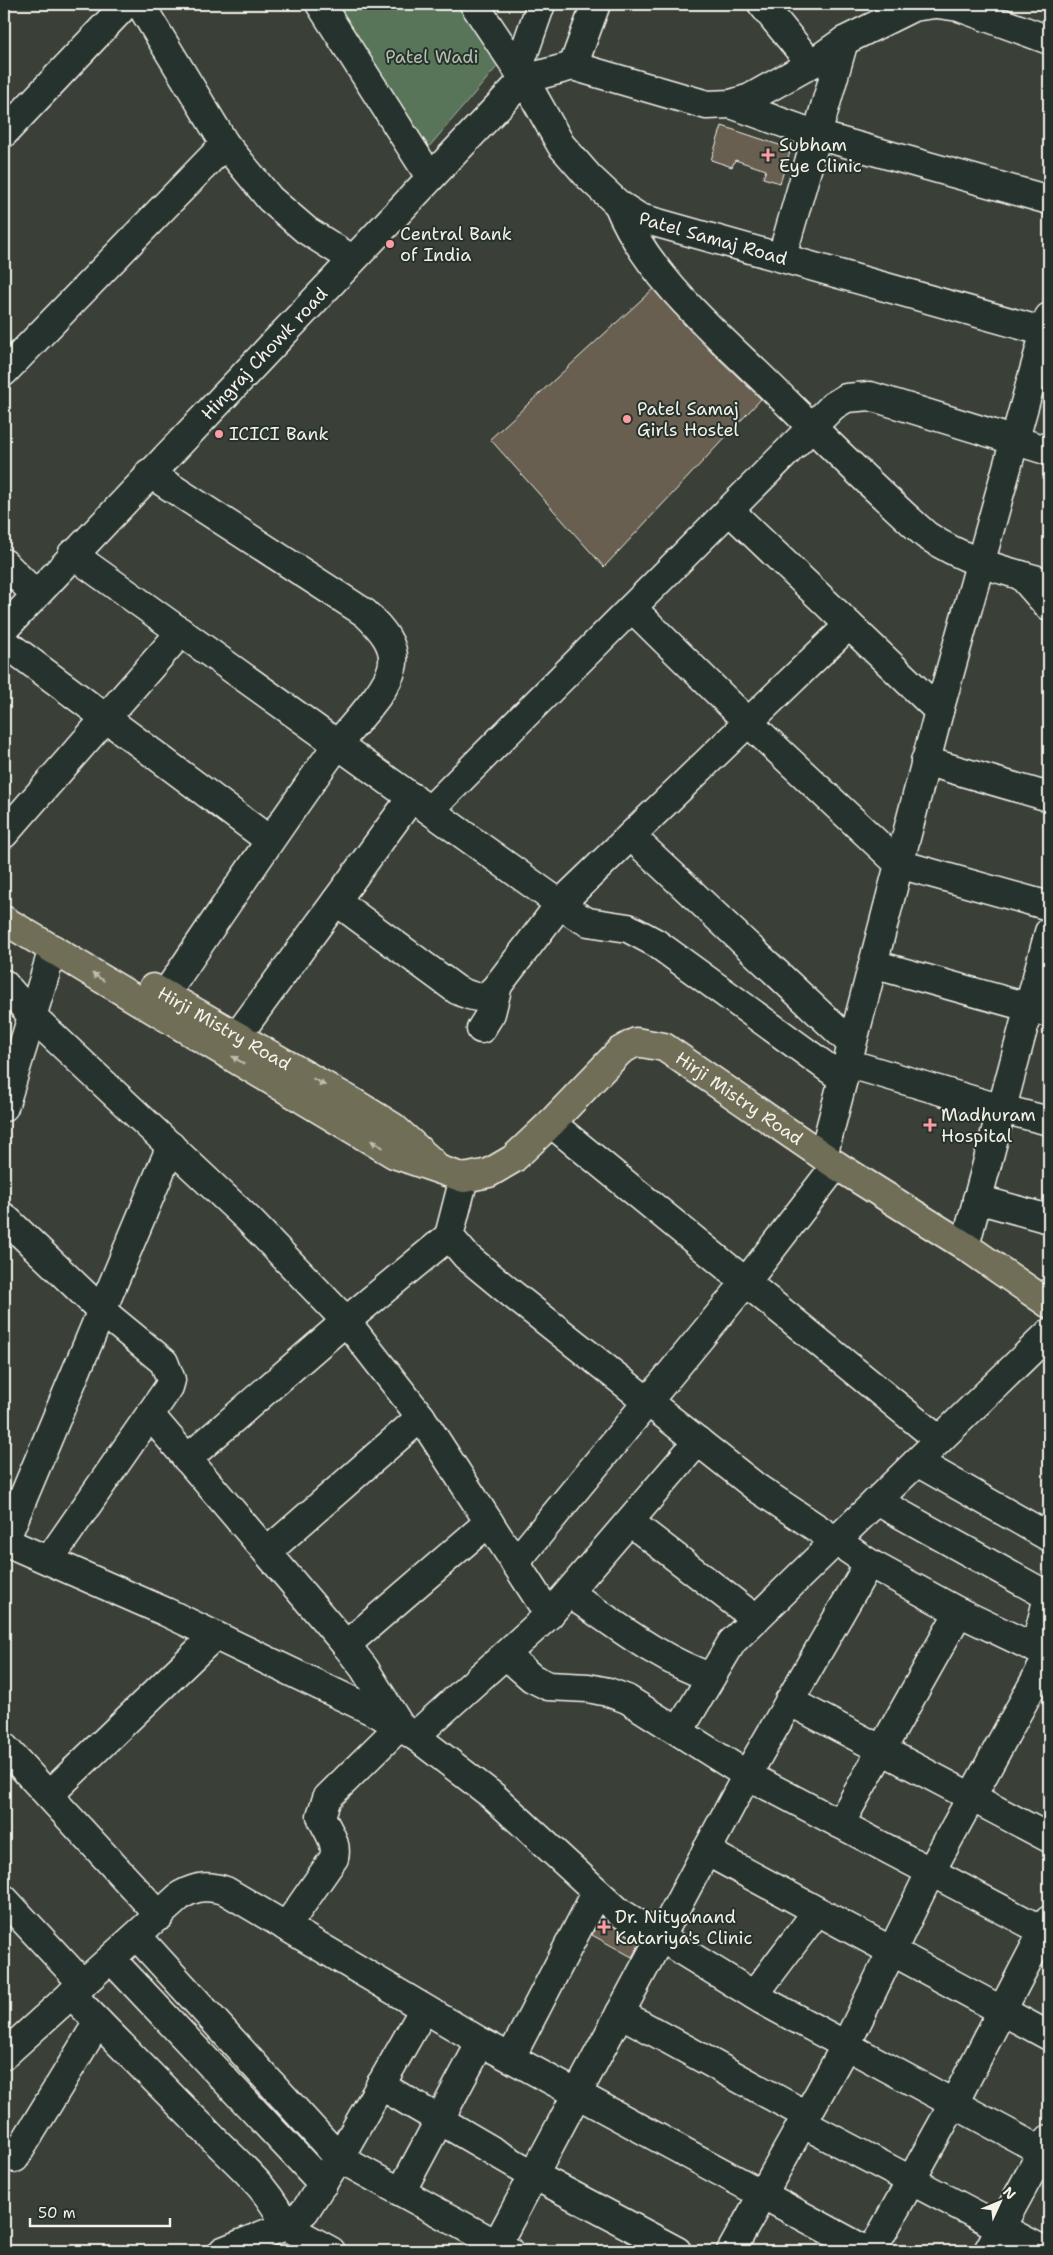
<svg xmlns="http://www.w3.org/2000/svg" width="1053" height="2255" viewBox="0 0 1053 2255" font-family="'Shantell Sans',sans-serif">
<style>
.green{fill:#58745a;stroke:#a6b2a1}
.building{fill:#685e51;stroke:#f4f1e8}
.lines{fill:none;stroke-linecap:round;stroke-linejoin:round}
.minor-casing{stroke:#f4f1e8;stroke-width:31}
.major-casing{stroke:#f4f1e8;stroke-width:31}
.minor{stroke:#26332d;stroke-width:28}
.major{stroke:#716e59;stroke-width:28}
.oneway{fill:#c0bdaf}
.poi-dot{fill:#ff9aa2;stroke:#26332d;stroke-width:2}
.labels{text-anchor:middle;stroke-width:4;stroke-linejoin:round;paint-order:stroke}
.park-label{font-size:18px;fill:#b6bfaf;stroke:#26332d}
.poi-label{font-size:18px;fill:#f4f1e8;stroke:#26332d;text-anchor:start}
.street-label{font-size:18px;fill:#f4f1e8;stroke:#26332d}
</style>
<rect width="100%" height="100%" fill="#3a4038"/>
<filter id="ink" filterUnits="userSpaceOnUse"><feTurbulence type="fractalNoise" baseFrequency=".02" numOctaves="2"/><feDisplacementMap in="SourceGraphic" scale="10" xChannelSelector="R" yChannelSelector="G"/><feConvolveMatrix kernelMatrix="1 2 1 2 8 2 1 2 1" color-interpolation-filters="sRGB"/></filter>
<g filter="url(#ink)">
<!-- green -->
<polygon class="green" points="332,4 470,4 507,55 428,148"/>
<!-- building -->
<g class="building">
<polygon points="722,126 791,149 780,183 763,178 766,170 735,160 732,167 711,160"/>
<polygon points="653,289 694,335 761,399 604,567 490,439"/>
<polygon points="601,1917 640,1943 632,1957 592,1935"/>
</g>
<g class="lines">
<!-- minor casing -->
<g class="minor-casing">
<g id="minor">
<polyline points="140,4 225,144 270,199 306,230 352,259"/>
<polyline points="320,4 430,177"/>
<path id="s1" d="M474,4L524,79L561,145L589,177L618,204L640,218L1049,333"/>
<polyline points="762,4 811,64"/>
<polyline points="937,4 959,7 1049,40"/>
<polyline points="573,66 596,4"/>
<polyline points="518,70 541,4"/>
<polyline points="731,104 817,135 1049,200"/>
<polyline points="4,133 126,4"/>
<path d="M618,204C648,277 715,332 770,386C821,436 872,487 926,535C964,561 1005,571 1049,583"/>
<polyline points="782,256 844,41"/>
<polyline points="4,372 225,144"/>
<path d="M149,473L365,613C380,627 398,646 392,668C386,693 350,727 335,748C277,829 221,912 165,995"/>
<polyline points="729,510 939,711"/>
<polyline points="72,554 577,916 588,922 628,928 656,943 843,1079"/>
<polyline points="4,563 35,594"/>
<polyline points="1021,575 1049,607"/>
<polyline points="632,608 749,723 899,864 1049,906"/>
<path id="s2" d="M4,629L524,79L573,66L707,105L731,104L750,98L811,64L844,41L913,7L935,4"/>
<polyline points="4,642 269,840"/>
<polyline points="925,761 1049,797"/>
<polyline points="430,810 833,406 846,398 870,396 1049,451"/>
<polyline points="4,834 181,632"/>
<polyline points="631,836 852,1044"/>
<path d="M336,901L457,990C474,998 485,1002 498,985L560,904L849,625"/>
<polyline points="873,964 1049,1013"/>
<polyline points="4,984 32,1016 249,1220 346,1321 421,1417 549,1615"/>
<polyline points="481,1029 491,1013 498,985"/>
<polyline points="238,1035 412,797"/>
<polyline points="847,1063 1002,1109 1049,1121"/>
<polyline points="4,1107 53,949"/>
<polyline points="551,1123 939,1440"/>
<polyline points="823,1156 939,711 1049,317"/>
<polyline points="464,1178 449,1236 466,1256 512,1294 757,1488 869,1563 959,1612 1049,1655"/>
<polyline points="977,1199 1049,1219"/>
<polyline points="4,1217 102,1311 164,1362 171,1380 169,1387 49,1560"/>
<polyline points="965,1246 1049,932"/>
<path d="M150,1415L346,1645L364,1668L400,1726L327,1798L321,1816C327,1831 338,1842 334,1858L286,1927"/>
<polyline points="187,1459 346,1321 449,1236"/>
<polyline points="917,1462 1049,1537"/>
<polyline points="877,1501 1048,1596"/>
<polyline points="630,1522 756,1619"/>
<polyline points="4,1541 166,1612 379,1714 415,1736 493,1796 619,1912 762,2000 1049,2155"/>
<polyline points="4,1543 171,1146"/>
<polyline points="267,1552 421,1417"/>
<polyline points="515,1563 746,1282 836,1165"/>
<path d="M569,1593C614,1623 659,1660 711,1677"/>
<polyline points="346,1645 489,1522"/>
<polyline points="1035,1648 1049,1593"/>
<polyline points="507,1656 532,1678 548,1686 588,1688 608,1692 627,1699 747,1775 1049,1934"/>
<polyline points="789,1701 1049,1838"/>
<polyline points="679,1731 732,1642 1049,1333"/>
<polyline points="415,1736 549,1615 698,1441"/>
<polyline points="4,1747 160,1916"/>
<polyline points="49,1795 214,1636"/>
<polyline points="840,1824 959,1612"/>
<polyline points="706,1851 1049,2036"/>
<polyline points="4,1899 83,1984"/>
<polyline points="137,1936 339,2158 509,2251"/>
<polyline points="111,1959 323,2184"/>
<path d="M71,1994C116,2040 160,2085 205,2130C233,2160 270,2187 285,2226L331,2251"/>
<polyline points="754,1995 809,1922"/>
<polyline points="620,2013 806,2115"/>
<path d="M4,2055L181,1895C197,1886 209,1885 226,1891L481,2042L867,2251"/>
<polyline points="511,2057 596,1893"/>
<polyline points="380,2085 534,2175 677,2251"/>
<polyline points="802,2123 1045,2251"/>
<polyline points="15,2158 98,2022"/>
<polyline points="401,2192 481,2042"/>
<polyline points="497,2244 747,1775 869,1563"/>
<polyline points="223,2251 285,2226 305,2211 339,2158 424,2009"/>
<polyline points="731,2251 846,2045 930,1873 1049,1655"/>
<polyline points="872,2251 954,2103 1049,1920"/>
<polyline points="988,2251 1049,2139"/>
</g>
</g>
<!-- major casing -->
<g class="major-casing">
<g id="major">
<path id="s3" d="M4,920L394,1154L464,1178L489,1173L513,1159L551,1123L620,1051L636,1042L664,1047L836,1165L965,1246L1049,1304"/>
<path id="s4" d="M153,988L351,1101L393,1127L432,1162"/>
</g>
</g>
<!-- minor -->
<use href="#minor" class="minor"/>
<!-- major -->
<use href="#major" class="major"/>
</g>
<!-- one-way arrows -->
<defs><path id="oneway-solid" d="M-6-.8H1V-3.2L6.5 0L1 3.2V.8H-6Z" transform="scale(1.25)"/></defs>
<g class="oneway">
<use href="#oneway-solid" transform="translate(98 977) rotate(-148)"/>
<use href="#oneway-solid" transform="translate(238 1060) rotate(-149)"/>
<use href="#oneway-solid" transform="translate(319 1082) rotate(30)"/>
<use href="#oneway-solid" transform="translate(377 1144) rotate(-149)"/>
</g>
</g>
<!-- markers -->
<g class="poi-dot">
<path d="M765.5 147.5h5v5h5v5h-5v5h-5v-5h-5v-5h5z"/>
<circle cx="390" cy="244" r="5"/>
<circle cx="627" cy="419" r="5"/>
<circle cx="219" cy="434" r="5"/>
<path d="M927.5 1117.5h5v5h5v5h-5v5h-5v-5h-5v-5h5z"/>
<path d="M601.5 1919.5h5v5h5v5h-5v5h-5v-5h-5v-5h5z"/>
</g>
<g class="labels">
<!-- park labels -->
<g class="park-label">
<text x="432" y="63">Patel Wadi</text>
</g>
<!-- poi labels -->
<g class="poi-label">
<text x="779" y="151">Subham<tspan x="779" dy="21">Eye Clinic</tspan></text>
<text x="400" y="240">Central Bank<tspan x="400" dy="21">of India</tspan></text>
<text x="637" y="415">Patel Samaj<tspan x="637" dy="21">Girls Hostel</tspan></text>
<text x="229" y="440">ICICI Bank</text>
<text x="941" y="1121">Madhuram<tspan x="941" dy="21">Hospital</tspan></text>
<text x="615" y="1923">Dr. Nityanand<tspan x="615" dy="21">Katariya's Clinic</tspan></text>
</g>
<!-- street labels -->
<g class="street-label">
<text dy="6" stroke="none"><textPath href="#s1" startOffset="350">Patel Samaj Road</textPath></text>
<text dy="6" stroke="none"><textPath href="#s2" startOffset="379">Hingraj Chowk road</textPath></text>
<text dy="6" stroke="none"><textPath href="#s4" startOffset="82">Hirji Mistry Road</textPath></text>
<text dy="6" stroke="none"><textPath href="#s3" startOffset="872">Hirji Mistry Road</textPath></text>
</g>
</g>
<!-- margin -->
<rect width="1053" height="2255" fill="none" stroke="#26332d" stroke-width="20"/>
<rect x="10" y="10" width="1033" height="2235" fill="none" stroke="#f4f1e8" stroke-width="2" filter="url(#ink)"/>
<!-- north arrow -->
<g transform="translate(1000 2202) rotate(46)" stroke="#26332d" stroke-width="4" paint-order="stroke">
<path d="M0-4L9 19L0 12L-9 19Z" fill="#f4f1e8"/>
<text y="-8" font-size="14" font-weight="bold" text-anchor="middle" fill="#f4f1e8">N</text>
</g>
<!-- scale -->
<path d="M30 2218v8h140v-8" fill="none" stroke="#f4f1e8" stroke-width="2.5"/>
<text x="38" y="2218" font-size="15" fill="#f4f1e8" stroke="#26332d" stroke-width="4" paint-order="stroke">50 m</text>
</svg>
